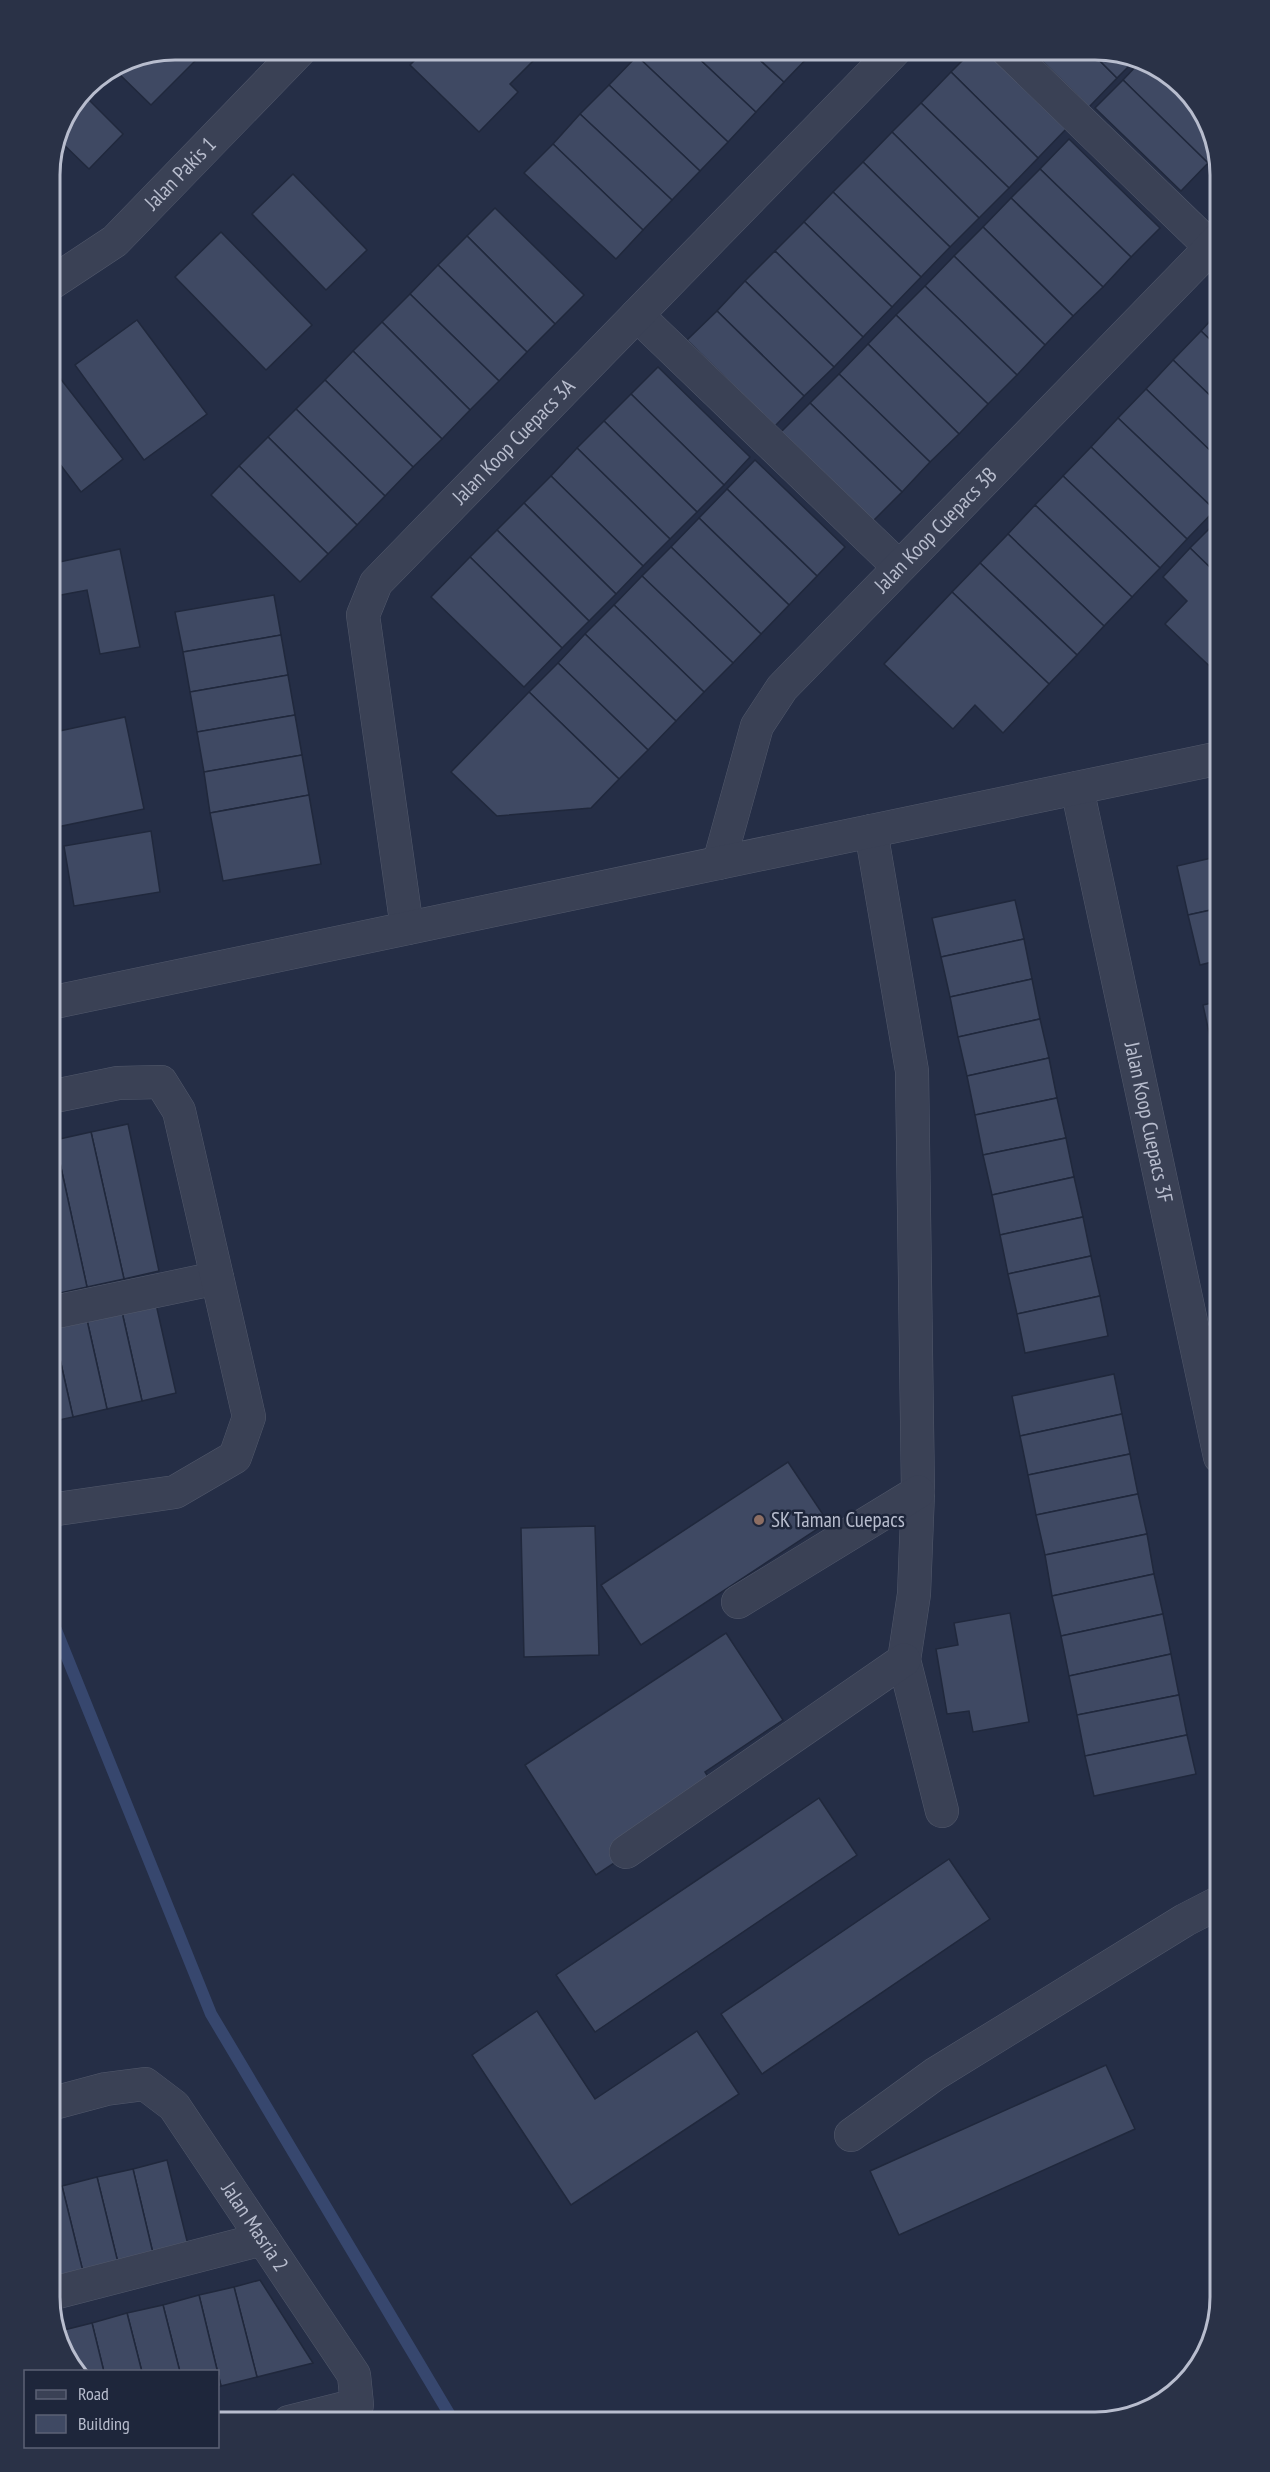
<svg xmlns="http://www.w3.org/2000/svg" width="1270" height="2472" viewBox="0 0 1270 2472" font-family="'PT Sans Narrow',sans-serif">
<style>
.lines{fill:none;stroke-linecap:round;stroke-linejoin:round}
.stream{stroke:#37476e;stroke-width:12}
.building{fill:#3f4963;stroke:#20283c;stroke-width:1.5}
.minor-casing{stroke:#52596c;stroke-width:34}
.minor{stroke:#3a4155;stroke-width:33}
.education-dot{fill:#8d6e63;stroke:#1e263b;stroke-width:2}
.labels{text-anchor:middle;stroke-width:5;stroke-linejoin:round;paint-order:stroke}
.street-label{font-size:21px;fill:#b8bdce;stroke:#1e263b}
.poi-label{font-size:21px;fill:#b8bdce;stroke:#1e263b;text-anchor:start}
.rim{fill:none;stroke:#b8bdce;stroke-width:3}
</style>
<rect width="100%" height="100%" fill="#252e46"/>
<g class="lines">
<!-- stream -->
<polyline class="stream" points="50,1615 211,2014 454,2422"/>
</g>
<!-- building -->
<g class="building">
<polygon points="175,50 205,51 151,105 113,68 127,59"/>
<polygon points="425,50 544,50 510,84 518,92 479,132 410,65"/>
<polygon points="642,50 690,50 756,112 728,142 637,56"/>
<polygon points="690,50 749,50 784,82 756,112"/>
<polygon points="749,50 808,50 812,53 784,82"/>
<polygon points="973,50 987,50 1067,128 1038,158 951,72"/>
<polygon points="1031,50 1089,50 1117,78 1089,107"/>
<polygon points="1089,50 1104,50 1134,61 1117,78"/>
<polygon points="637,56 728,142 700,171 609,85"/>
<polygon points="1139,63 1171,75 1211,127 1217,155 1208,163 1123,80"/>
<polygon points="951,72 1038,158 1009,188 921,103"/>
<polygon points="1123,80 1208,163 1181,191 1095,108"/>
<polygon points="609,85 700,171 672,200 580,114"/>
<polygon points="82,93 123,134 89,169 57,138 59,127"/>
<polygon points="921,103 1009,188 979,218 892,132"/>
<polygon points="580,114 672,200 643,230 553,144"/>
<polygon points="892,132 979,218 950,247 863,162"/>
<polygon points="1069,139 1160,228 1131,257 1040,169"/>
<polygon points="553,144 643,230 616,259 524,173"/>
<polygon points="863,162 950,247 921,277 833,192"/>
<polygon points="1040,169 1131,257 1103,287 1011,198"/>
<polygon points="293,174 367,250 326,290 252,214"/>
<polygon points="833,192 921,277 892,307 804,222"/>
<polygon points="1011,198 1103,287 1073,316 983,227"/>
<polygon points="495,208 584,295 555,324 467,236"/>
<polygon points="804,222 892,307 863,337 775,251"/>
<polygon points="983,227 1073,316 1045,345 954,256"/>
<polygon points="221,232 312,325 266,370 175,277"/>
<polygon points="467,236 555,324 527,352 438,265"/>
<polygon points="775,251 863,337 834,367 745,281"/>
<polygon points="954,256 1045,345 1017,375 925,286"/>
<polygon points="438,265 527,352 499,381 410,294"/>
<polygon points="745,281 834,367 804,396 717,311"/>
<polygon points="925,286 1017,375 988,404 896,315"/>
<polygon points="410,294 499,381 470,410 382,322"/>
<polygon points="1220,310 1220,349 1201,331"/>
<polygon points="717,311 804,396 775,426 687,340"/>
<polygon points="896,315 988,404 959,434 868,344"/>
<polygon points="137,320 207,414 144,460 75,365"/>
<polygon points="382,322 470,410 442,439 353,351"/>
<polygon points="1201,331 1220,349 1220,405 1173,360"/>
<polygon points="868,344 959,434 930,462 839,374"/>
<polygon points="353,351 442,439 413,467 325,380"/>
<polygon points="1173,360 1220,405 1220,460 1146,389"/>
<polygon points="658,367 750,457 724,485 631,394"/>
<polygon points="56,373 123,459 81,492 50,451 50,378"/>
<polygon points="839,374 930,462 902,492 810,403"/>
<polygon points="325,380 413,467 385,496 296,409"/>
<polygon points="1146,389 1220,460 1220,504 1215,510 1118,418"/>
<polygon points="631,394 724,485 697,512 604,421"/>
<polygon points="810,403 902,492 873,521 781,432"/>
<polygon points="296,409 385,496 357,525 268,437"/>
<polygon points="1118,418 1215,510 1187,539 1091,447"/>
<polygon points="604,421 697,512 670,539 577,448"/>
<polygon points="268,437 357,525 328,554 239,466"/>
<polygon points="1091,447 1187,539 1160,568 1063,476"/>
<polygon points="577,448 670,539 643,566 551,476"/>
<polygon points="755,460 845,547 817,576 727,489"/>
<polygon points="239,466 328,554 300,582 211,495"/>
<polygon points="551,476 643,566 616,594 524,503"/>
<polygon points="1063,476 1160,568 1132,597 1035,505"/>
<polygon points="727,489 817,576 789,605 699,518"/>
<polygon points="524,503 616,594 589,621 497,530"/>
<polygon points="1035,505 1132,597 1104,626 1008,534"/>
<polygon points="699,518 789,605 761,634 671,547"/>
<polygon points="1218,520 1220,522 1220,577 1190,548"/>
<polygon points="497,530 589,621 562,648 470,557"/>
<polygon points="1008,534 1104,626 1077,655 980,563"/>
<polygon points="671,547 761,634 733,663 642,576"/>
<polygon points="1190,548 1220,577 1220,676 1165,624 1187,601 1163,577"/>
<polygon points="120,549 140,647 100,654 87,590 50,597 50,564"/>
<polygon points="470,557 562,648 524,687 431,597"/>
<polygon points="980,563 1077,655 1049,684 952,592"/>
<polygon points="642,576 733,663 704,692 614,605"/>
<polygon points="952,592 1049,684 1003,733 975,705 953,729 884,664"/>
<polygon points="274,595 281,635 183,652 175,612"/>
<polygon points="614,605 704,692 676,721 585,634"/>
<polygon points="585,634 676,721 648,750 558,663"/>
<polygon points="281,635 288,675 190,692 183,652"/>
<polygon points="558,663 648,750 619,779 529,692"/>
<polygon points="288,675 295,715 197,732 190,692"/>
<polygon points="529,692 619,779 591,808 497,816 451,772"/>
<polygon points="295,715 302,755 204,772 197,732"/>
<polygon points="125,717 144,809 57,827 50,793 50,733"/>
<polygon points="302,755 309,795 210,813 204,772"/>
<polygon points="309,795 321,864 223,881 210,813"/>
<polygon points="151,831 160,892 74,906 64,846"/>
<polygon points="1220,856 1220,908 1188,915 1177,866"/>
<polygon points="1015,900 1024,939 941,957 932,918"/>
<polygon points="1220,908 1220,960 1200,965 1188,915"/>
<polygon points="1024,939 1032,979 950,997 941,957"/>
<polygon points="1032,979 1040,1019 958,1037 950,997"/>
<polygon points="1220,1001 1220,1059 1215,1060 1203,1005"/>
<polygon points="1040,1019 1049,1058 967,1076 958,1037"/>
<polygon points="1049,1058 1057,1098 975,1115 967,1076"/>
<polygon points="1057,1098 1066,1138 983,1155 975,1115"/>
<polygon points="128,1124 159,1271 124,1279 91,1132"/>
<polygon points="91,1132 124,1279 87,1287 55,1140"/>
<polygon points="1066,1138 1074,1177 992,1195 983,1155"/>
<polygon points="55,1140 87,1287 51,1295 50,1141"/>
<polygon points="1074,1177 1083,1217 1000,1235 992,1195"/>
<polygon points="1083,1217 1091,1256 1008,1274 1000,1235"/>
<polygon points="1091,1256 1100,1296 1017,1314 1008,1274"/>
<polygon points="1100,1296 1108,1336 1025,1353 1017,1314"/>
<polygon points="156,1304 176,1393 142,1401 122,1312"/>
<polygon points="122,1312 142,1401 107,1409 87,1320"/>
<polygon points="87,1320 107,1409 73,1417 53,1328"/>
<polygon points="53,1328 73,1417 50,1422 50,1329"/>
<polygon points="1114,1374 1122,1414 1020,1436 1012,1396"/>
<polygon points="1122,1414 1130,1454 1028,1475 1020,1436"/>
<polygon points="1130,1454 1138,1494 1036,1515 1028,1475"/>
<polygon points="788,1462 828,1522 641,1645 601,1585"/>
<polygon points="1138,1494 1147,1534 1045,1555 1036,1515"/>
<polygon points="595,1526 599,1655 524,1657 521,1528"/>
<polygon points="1147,1534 1154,1574 1052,1596 1045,1555"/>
<polygon points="1154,1574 1163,1614 1061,1636 1052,1596"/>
<polygon points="1010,1613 1029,1722 973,1732 969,1711 947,1714 936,1649 958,1645 954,1623"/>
<polygon points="1163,1614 1171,1654 1069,1676 1061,1636"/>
<polygon points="726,1633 783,1720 705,1772 719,1794 596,1875 525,1765"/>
<polygon points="1171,1654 1179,1695 1077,1715 1069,1676"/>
<polygon points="1179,1695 1187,1735 1085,1756 1077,1715"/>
<polygon points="1187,1735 1196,1774 1094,1796 1085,1756"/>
<polygon points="819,1798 857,1855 595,2032 556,1975"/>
<polygon points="949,1859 990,1919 762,2074 721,2014"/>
<polygon points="537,2011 595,2099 697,2031 739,2094 571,2205 472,2055"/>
<polygon points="1106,2065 1135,2129 899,2235 870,2171"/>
<polygon points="167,2160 191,2257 156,2266 133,2169"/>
<polygon points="133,2169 156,2266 121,2275 97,2177"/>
<polygon points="97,2177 121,2275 86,2284 62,2186"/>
<polygon points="62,2186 86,2284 50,2287 50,2189"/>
<polygon points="260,2280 313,2363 257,2377 234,2287"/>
<polygon points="234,2287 257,2377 221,2386 199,2295"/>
<polygon points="199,2295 221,2386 218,2387 218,2372 180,2372 163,2305"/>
<polygon points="163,2305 180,2372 142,2372 127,2313"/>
<polygon points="127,2313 142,2372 104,2372 92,2323"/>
<polygon points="92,2323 104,2372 81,2372 60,2346 56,2332"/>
</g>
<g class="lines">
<!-- minor casing -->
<g class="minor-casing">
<g id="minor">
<polyline points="1007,50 1220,256"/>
<path id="s1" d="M50,284L115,241L300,50"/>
<polyline points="637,315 899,567"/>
<path id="s2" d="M1077,788L1220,1457"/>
<polyline points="871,831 912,1071 918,1492 914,1594 904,1660 942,1811"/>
<path id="s3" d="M719,863L757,726L782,688L1220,238"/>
<path id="s4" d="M407,928L363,615L376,583L895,50"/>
<polyline points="50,1003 1220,758"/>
<polyline points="50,1313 217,1278"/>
<polyline points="50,1510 175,1492 235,1457 249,1417 179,1111 161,1082 118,1083 50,1097"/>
<polyline points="738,1602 918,1492"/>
<polyline points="626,1852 904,1660"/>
<path id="s5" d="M50,2104L106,2089L145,2084L174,2106L354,2375L357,2405L289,2422"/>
<polyline points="851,2135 935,2074 1185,1920 1220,1902"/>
<polyline points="50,2294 263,2239"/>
</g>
</g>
<!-- minor -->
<use href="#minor" class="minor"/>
</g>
<!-- markers -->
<circle class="education-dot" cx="759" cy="1520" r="6"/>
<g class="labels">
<!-- street labels -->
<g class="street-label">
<text dy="7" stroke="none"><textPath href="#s1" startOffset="172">Jalan Pakis 1</textPath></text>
<text dy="7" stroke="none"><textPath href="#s4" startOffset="548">Jalan Koop Cuepacs 3A</textPath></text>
<text dy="7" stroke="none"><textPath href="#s3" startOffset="408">Jalan Koop Cuepacs 3B</textPath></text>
<text dy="7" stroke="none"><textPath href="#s2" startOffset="342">Jalan Koop Cuepacs 3F</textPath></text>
<text dy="7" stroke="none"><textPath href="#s5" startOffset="279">Jalan Masria 2</textPath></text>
</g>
<!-- poi labels -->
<g class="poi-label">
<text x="771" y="1527">SK Taman Cuepacs</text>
</g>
</g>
<!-- crop -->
<path d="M0 0H1270V2472H0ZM175 60H1095A115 115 0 0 1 1210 175V2297A115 115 0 0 1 1095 2412H175A115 115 0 0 1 60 2297V175A115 115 0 0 1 175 60Z" fill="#2a3247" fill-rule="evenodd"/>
<path class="rim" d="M175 60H1095A115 115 0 0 1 1210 175V2297A115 115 0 0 1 1095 2412H175A115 115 0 0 1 60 2297V175A115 115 0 0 1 175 60Z"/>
<!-- legend -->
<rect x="24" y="2370" width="195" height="78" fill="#1e263b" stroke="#5c6276" stroke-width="1.5"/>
<rect x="36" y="2390" width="30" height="9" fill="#3a4155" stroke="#5c6276" stroke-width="1.5"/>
<text x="78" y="2400" font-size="18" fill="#b8bdce">Road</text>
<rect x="36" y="2415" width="30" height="18" fill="#3f4963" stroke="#5c6276" stroke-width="1.5"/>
<text x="78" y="2430" font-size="18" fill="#b8bdce">Building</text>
</svg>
